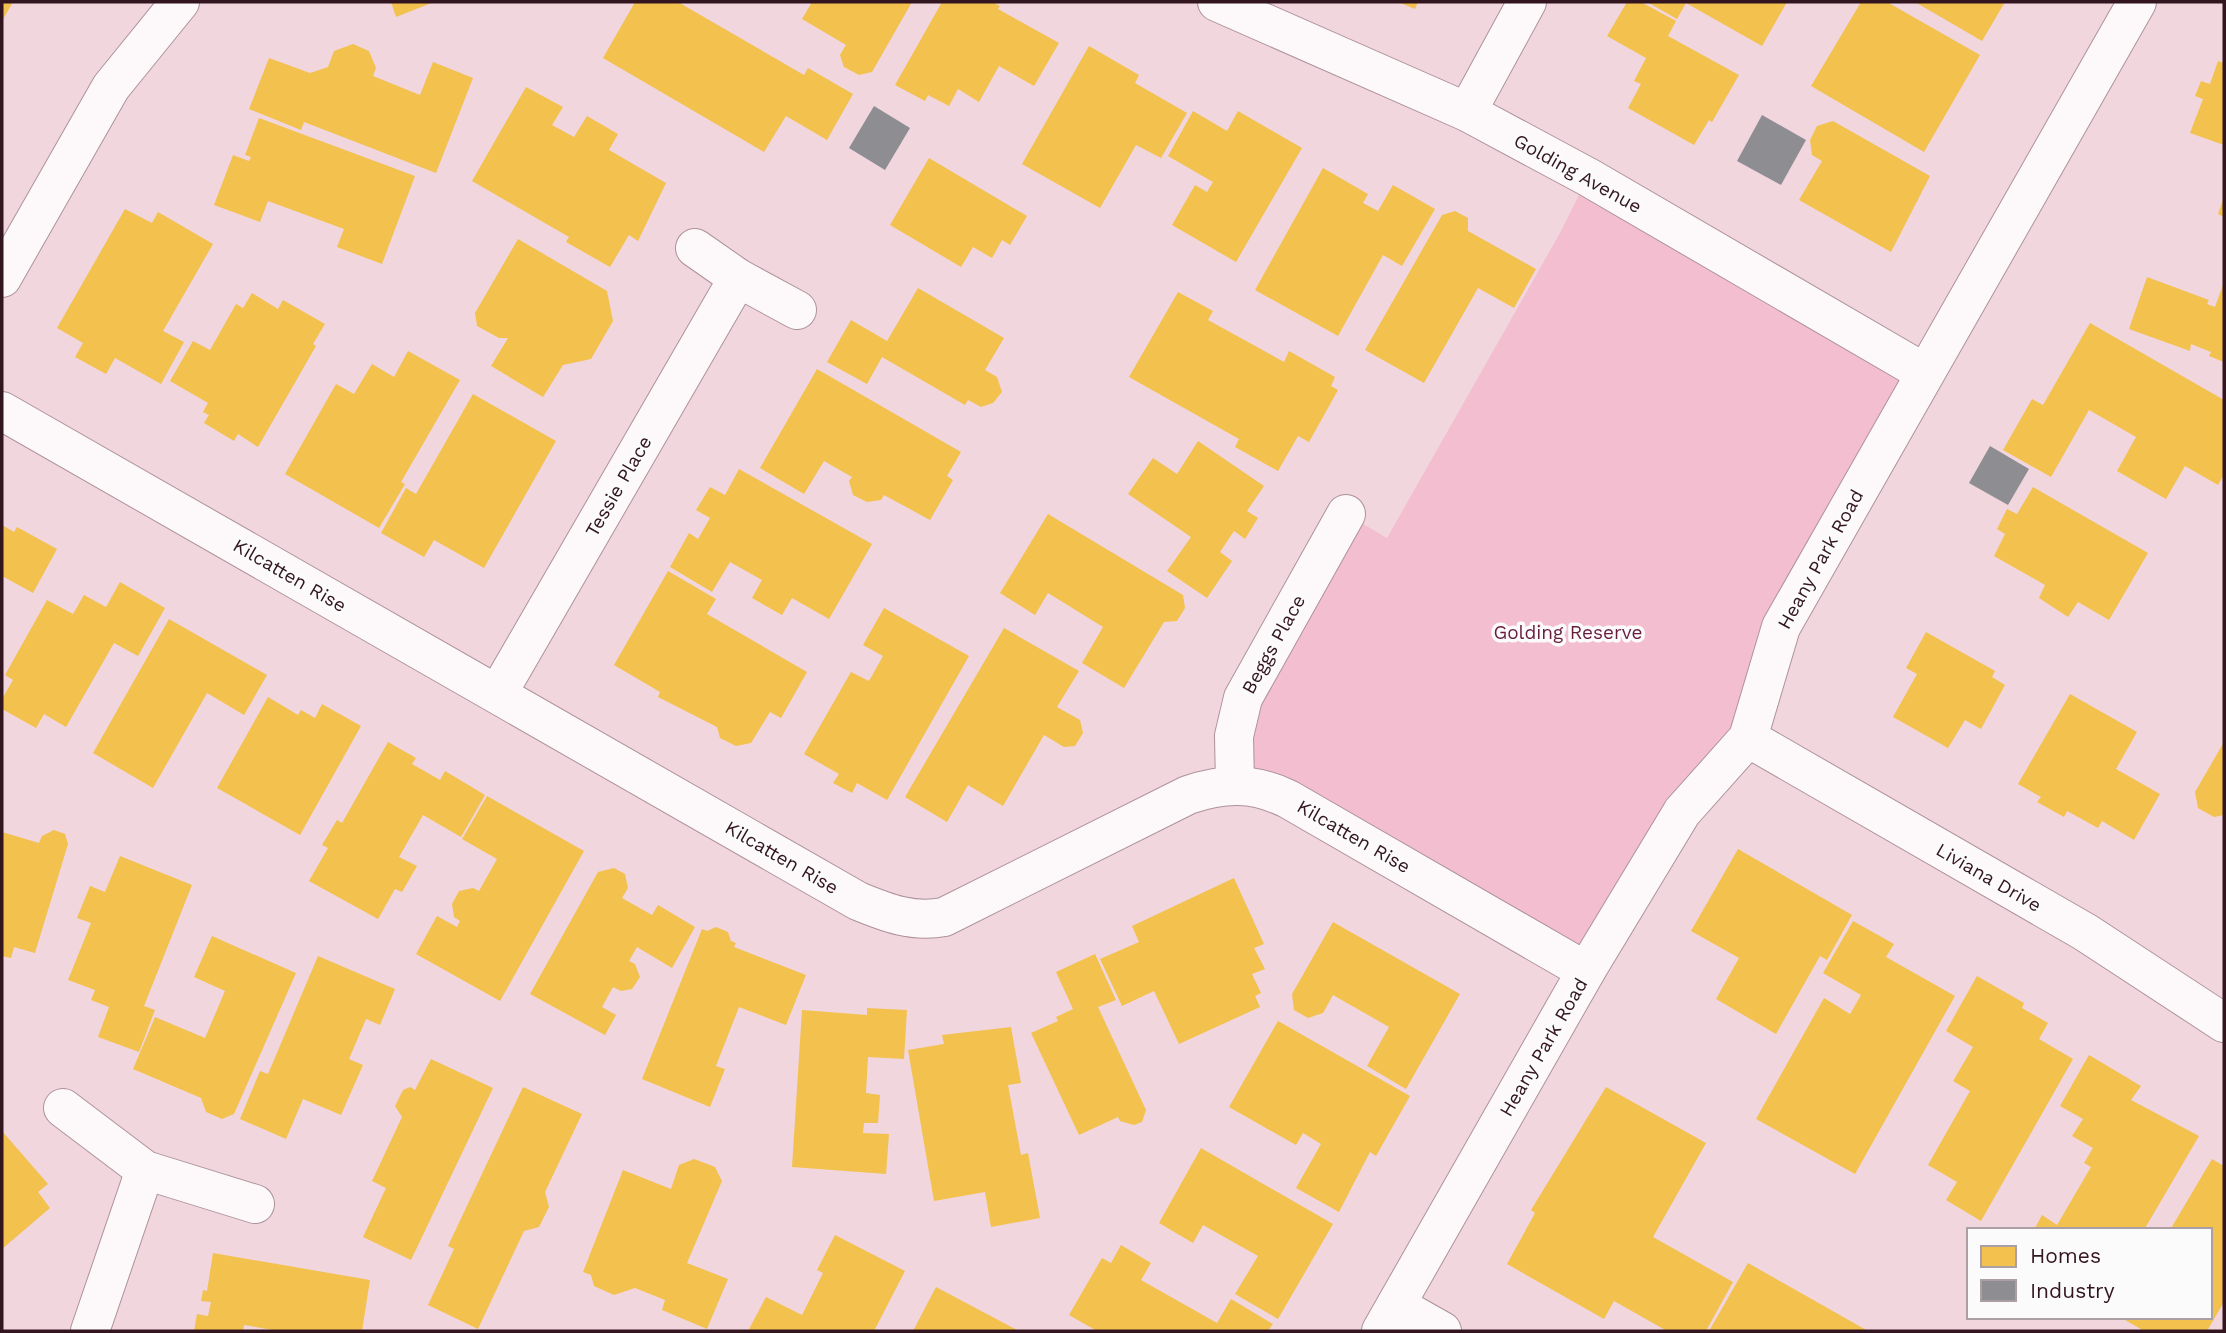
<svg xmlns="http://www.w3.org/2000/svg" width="2226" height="1333" viewBox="0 0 2226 1333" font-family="'Work Sans',sans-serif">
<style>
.green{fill:#f3becf}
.homes{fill:#f2c14e}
.industry{fill:#8d8d92}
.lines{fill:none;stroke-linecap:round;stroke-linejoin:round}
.street-casing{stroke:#ad929b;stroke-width:40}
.street{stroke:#fdf9fa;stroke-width:38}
.labels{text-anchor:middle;stroke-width:7;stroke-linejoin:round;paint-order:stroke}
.street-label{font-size:19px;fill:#331520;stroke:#fbfbfb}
.park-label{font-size:19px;fill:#681a3c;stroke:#fbfbfb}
</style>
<rect width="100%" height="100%" fill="#f1d6de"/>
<!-- green -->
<polygon class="green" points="1588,177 1925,373 1759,711 1586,971 1259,787 1234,736 1346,514 1387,538 1560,233"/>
<!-- homes -->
<g class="homes">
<polygon points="2,2 13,2 2,21"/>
<polygon points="391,2 434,2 396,17"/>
<polygon points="635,2 678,2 804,75 808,68 853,94 827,140 786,116 764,152 603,58"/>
<polygon points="812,2 912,2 872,72 859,75 844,67 840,55 846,45 802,19"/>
<polygon points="942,2 992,2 1000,6 998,9 1059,43 1034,86 999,66 979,102 958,89 949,106 928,95 925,101 895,85"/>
<polygon points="1398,2 1418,2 1415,9"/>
<polygon points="1627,2 1641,2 1676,21 1668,36 1739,75 1712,122 1709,120 1694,145 1628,108 1641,84 1634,81 1646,58 1607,36"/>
<polygon points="1647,2 1787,2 1762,46 1686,3 1677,19"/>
<polygon points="1861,2 1887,2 1980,55 1924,152 1811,86"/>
<polygon points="1915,2 2005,2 1982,41"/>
<polygon points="353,44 369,51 376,68 373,76 420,95 433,62 473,78 436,173 304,122 301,130 249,109 269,58 310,73 328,67 334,51"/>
<polygon points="1089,46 1139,75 1135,83 1187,113 1161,158 1136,145 1100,208 1022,164"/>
<polygon points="2218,61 2224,63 2224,145 2190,133 2203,99 2195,96 2201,81 2210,84"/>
<polygon points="526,87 563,107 552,125 574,137 587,116 618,134 609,150 666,183 638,241 629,235 610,267 566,242 569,237 472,181"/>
<polygon points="1193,111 1227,131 1238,111 1302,148 1236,262 1172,225 1195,185 1207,192 1213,182 1168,156"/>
<polygon points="259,118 415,176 382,264 337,247 344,229 268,201 260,222 214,205 233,155 249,161 251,157 245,155"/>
<polygon points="1833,121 1930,176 1891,252 1799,200 1822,161 1812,155 1810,140 1817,126"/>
<polygon points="929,158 1027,216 1010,245 1002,240 992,258 973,247 961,267 890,225"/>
<polygon points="1323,168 1368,194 1363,203 1378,211 1393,185 1435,209 1402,266 1383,255 1338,336 1255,290"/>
<polygon points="2224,197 2224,217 2218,214"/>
<polygon points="125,209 152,223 158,212 213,244 163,331 184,342 161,384 115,358 106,374 75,357 83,343 57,328"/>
<polygon points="1455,211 1468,218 1468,231 1536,269 1514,308 1478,288 1424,383 1365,350 1442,215"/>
<polygon points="518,239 607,291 613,321 591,359 563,365 543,397 491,366 508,338 499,338 477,326 475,313"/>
<polygon points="2147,277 2209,300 2207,304 2215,307 2224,282 2224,362 2209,356 2211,352 2191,344 2190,351 2129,329"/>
<polygon points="918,288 1004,338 985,370 997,377 1002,392 993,403 981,407 968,400 965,405 882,357 867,384 827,362 851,320 887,341"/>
<polygon points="1178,292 1213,311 1208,320 1284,362 1289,351 1335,377 1331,386 1338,390 1309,442 1298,436 1278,471 1235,447 1239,439 1129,377"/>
<polygon points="252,293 278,309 283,300 325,324 313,344 316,346 258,447 238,434 234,441 204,423 209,415 203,412 208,403 170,381 193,341 210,350 236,304 243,308"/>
<polygon points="2090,323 2224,400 2224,475 2218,485 2185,466 2166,499 2117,471 2136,437 2089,410 2051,477 2003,450 2032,399 2043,405"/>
<polygon points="408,351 460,380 401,482 405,484 379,528 285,474 336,384 354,394 372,364 394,377"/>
<polygon points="817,369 961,452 947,476 953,480 930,520 884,495 881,500 867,502 853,495 849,481 852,477 824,461 804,494 760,468"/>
<polygon points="473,394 556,441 484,568 434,540 424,557 381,533 406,488 416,494"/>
<polygon points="1198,441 1264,486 1247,511 1258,518 1245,539 1234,531 1220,552 1232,561 1207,598 1167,571 1191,537 1128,494 1153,458 1177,474"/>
<polygon points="739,469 872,544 829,619 792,598 782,615 752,598 762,580 730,562 712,592 670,567 689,533 698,539 710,518 696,510 710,487 725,495"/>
<polygon points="2033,487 2148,553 2109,620 2078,602 2068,617 2039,598 2045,585 1994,556 2005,534 1997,529 2007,509 2017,514"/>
<polygon points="1048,514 1183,595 1185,608 1177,621 1164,622 1124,688 1082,663 1103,627 1048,593 1035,615 1000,593"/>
<polygon points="2,525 14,532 17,527 57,549 33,593 2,576"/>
<polygon points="668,571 716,599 707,614 807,672 781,718 770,712 751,743 736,746 720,738 717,727 658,697 660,692 614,665"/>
<polygon points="120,582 165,608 138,656 114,643 66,727 44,714 36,728 2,709 2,699 13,680 5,675 47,600 73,614 84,595 106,607"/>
<polygon points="884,608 969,656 887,800 857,783 852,793 833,783 839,774 804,754 851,672 869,681 883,656 863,645"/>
<polygon points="169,619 267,675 244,715 207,693 153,788 93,753"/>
<polygon points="1004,628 1079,671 1057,707 1080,720 1083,733 1075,746 1064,747 1044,735 1003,806 968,785 947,822 905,797"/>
<polygon points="1926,632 1995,671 1992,677 2005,685 1981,729 1965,720 1948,748 1893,717 1917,674 1906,668"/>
<polygon points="2070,694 2137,732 2116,769 2160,794 2134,840 2102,821 2098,828 2067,811 2064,817 2037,802 2041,797 2018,784"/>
<polygon points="268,697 298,715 301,710 315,718 322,704 361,726 300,835 217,788"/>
<polygon points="388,742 416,758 412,764 440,780 445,771 485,795 461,837 423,815 399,857 417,866 402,892 395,889 378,919 309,881 328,848 322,845 337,820 342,823"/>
<polygon points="2224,742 2224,815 2214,817 2198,808 2195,792"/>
<polygon points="487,796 584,851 500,1001 416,954 437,916 457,927 460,921 454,917 452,904 459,891 473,888 479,891 497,859 462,839"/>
<polygon points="54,830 65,834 68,844 35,953 14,947 11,958 2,956 2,832 39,843 42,836"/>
<polygon points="1738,849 1852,915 1827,960 1820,956 1776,1034 1716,999 1739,958 1691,931"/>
<polygon points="120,856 192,885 144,1006 155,1010 139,1052 98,1037 109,1007 91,1000 95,990 68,980 91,923 77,918 90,886 105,892"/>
<polygon points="614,868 625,874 628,888 622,898 652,915 658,905 695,927 672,968 637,947 629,961 635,964 640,977 632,989 621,991 613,987 602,1007 616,1015 605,1035 530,994 598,872"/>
<polygon points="1234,878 1264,944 1254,948 1265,969 1252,974 1261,993 1255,996 1260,1007 1179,1044 1154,991 1122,1006 1100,959 1139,942 1132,926"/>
<polygon points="1853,921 1894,944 1886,957 1955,996 1855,1174 1756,1119 1824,998 1850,1014 1861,995 1823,973"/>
<polygon points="1333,922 1460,994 1406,1089 1367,1066 1389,1027 1333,995 1323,1013 1308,1018 1294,1010 1292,994"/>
<polygon points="716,927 728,932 731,941 736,943 734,947 806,975 786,1025 739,1007 716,1066 725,1069 710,1107 642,1079 702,929 707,931"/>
<polygon points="212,936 296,973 234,1114 222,1119 206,1112 201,1098 133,1069 155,1017 205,1038 225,991 194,977"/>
<polygon points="1095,954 1116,1000 1098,1007 1146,1110 1142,1122 1134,1125 1120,1121 1118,1117 1079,1135 1031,1033 1058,1021 1056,1017 1073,1009 1056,972"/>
<polygon points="318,956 395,989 380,1025 366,1019 349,1059 363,1065 341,1115 303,1099 286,1139 240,1119 260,1071 268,1074"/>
<polygon points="1977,976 2024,1003 2022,1008 2048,1023 2039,1039 2073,1059 1981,1221 1946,1200 1957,1182 1928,1165 1970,1091 1953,1081 1973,1047 1946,1031"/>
<polygon points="867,1008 907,1010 904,1059 868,1057 866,1093 880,1095 878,1123 864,1123 863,1133 889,1134 886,1174 792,1167 802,1010 867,1015"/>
<polygon points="1278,1021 1410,1096 1376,1156 1370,1152 1339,1212 1296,1188 1321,1144 1303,1133 1296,1145 1229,1107"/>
<polygon points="1011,1027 1021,1083 1008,1085 1021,1155 1028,1153 1040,1218 991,1227 985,1192 934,1201 908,1050 944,1044 942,1035"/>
<polygon points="2089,1055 2141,1086 2131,1100 2199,1136 2144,1230 2034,1230 2042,1215 2057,1225 2091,1167 2084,1163 2093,1148 2072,1136 2083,1119 2060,1106"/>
<polygon points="431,1059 493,1088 411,1260 363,1237 386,1188 372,1181 402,1117 395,1106 403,1090 410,1087 415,1090"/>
<polygon points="523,1087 582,1114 545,1192 549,1207 539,1227 524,1231 478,1329 428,1305 454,1249 448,1246"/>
<polygon points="1606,1087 1706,1143 1653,1237 1733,1282 1706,1331 1667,1331 1614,1301 1604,1319 1507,1264 1535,1213 1531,1210"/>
<polygon points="2,1131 48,1184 38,1192 50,1208 2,1249"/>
<polygon points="1201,1148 1333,1224 1278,1319 1235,1294 1258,1256 1203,1225 1193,1243 1159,1223"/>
<polygon points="694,1159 715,1167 722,1181 687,1263 728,1279 707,1329 662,1310 665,1300 635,1288 614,1295 594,1286 591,1275 583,1272 623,1170 671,1189 679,1165"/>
<polygon points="2212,1159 2224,1166 2224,1302 2207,1331 2144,1331 2120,1317 2210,1317 2210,1230 2170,1230"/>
<polygon points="835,1235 905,1271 874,1331 748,1331 766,1297 802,1315 823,1273 817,1270"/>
<polygon points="1121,1245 1151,1263 1141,1280 1217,1323 1231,1299 1273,1324 1268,1331 1097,1331 1069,1315 1102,1258 1111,1263"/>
<polygon points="213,1253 370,1280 362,1331 279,1331 244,1325 243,1331 194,1331 197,1314 208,1316 211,1302 201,1301 203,1290 207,1291"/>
<polygon points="1748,1263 1868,1331 1709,1331"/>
<polygon points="936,1287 1019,1331 913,1331"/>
</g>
<!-- industry -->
<g class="industry">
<polygon points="874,106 910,128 885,170 849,148"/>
<polygon points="1762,115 1806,140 1781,185 1737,161"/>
<polygon points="1990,446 2029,469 2008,505 1969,483"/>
</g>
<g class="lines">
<!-- street casing -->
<g class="street-casing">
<g id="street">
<polyline points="1217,2 1467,112 1588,177 1925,373"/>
<polyline points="1467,112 1527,2"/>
<polyline points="695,248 738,278"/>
<polyline points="2,278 111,87 180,2"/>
<path d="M2,411L858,901C887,913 913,923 944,917L1188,795C1224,783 1253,782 1288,799L1586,971"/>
<polyline points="498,693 738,278 797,310"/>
<polyline points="1748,738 2085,932 2224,1023"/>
<polyline points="1235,784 1234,736 1243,698 1346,514"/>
<polyline points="63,1108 145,1170 255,1204"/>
<polyline points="1396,1305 1442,1331"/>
<polyline points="90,1331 145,1170"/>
<polyline points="1381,1331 1586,971 1682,812 1748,738 1781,627 2137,2"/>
</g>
</g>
<!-- street -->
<use href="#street" class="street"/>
</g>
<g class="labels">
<!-- street labels -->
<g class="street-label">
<text transform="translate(1578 173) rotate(29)" y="7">Golding Avenue</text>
<text transform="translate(618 486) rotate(-60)" y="7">Tessie Place</text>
<text transform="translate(1820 559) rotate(-61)" y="7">Heany Park Road</text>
<text transform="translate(290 575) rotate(30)" y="7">Kilcatten Rise</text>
<text transform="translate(1273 644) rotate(-61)" y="7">Beggs Place</text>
<text transform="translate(1354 836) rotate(30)" y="7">Kilcatten Rise</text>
<text transform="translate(782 857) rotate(30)" y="7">Kilcatten Rise</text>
<text transform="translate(1989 877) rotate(30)" y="7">Liviana Drive</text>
<text transform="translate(1543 1047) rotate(-60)" y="7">Heany Park Road</text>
</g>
<!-- park labels -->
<g class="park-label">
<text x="1568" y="639">Golding Reserve</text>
</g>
</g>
<!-- border -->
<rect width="2226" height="1333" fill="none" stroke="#331520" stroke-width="7"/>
<!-- legend -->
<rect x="1967" y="1228" width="245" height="91" fill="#fbfbfb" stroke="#ab9fa3" stroke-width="2"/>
<rect x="1981" y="1246" width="35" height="21" fill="#f2c14e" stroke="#ab9fa3" stroke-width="2"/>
<text x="2030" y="1263" font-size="21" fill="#331520">Homes</text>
<rect x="1981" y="1280" width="35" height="21" fill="#8d8d92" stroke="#ab9fa3" stroke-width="2"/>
<text x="2030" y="1298" font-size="21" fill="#331520">Industry</text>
</svg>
